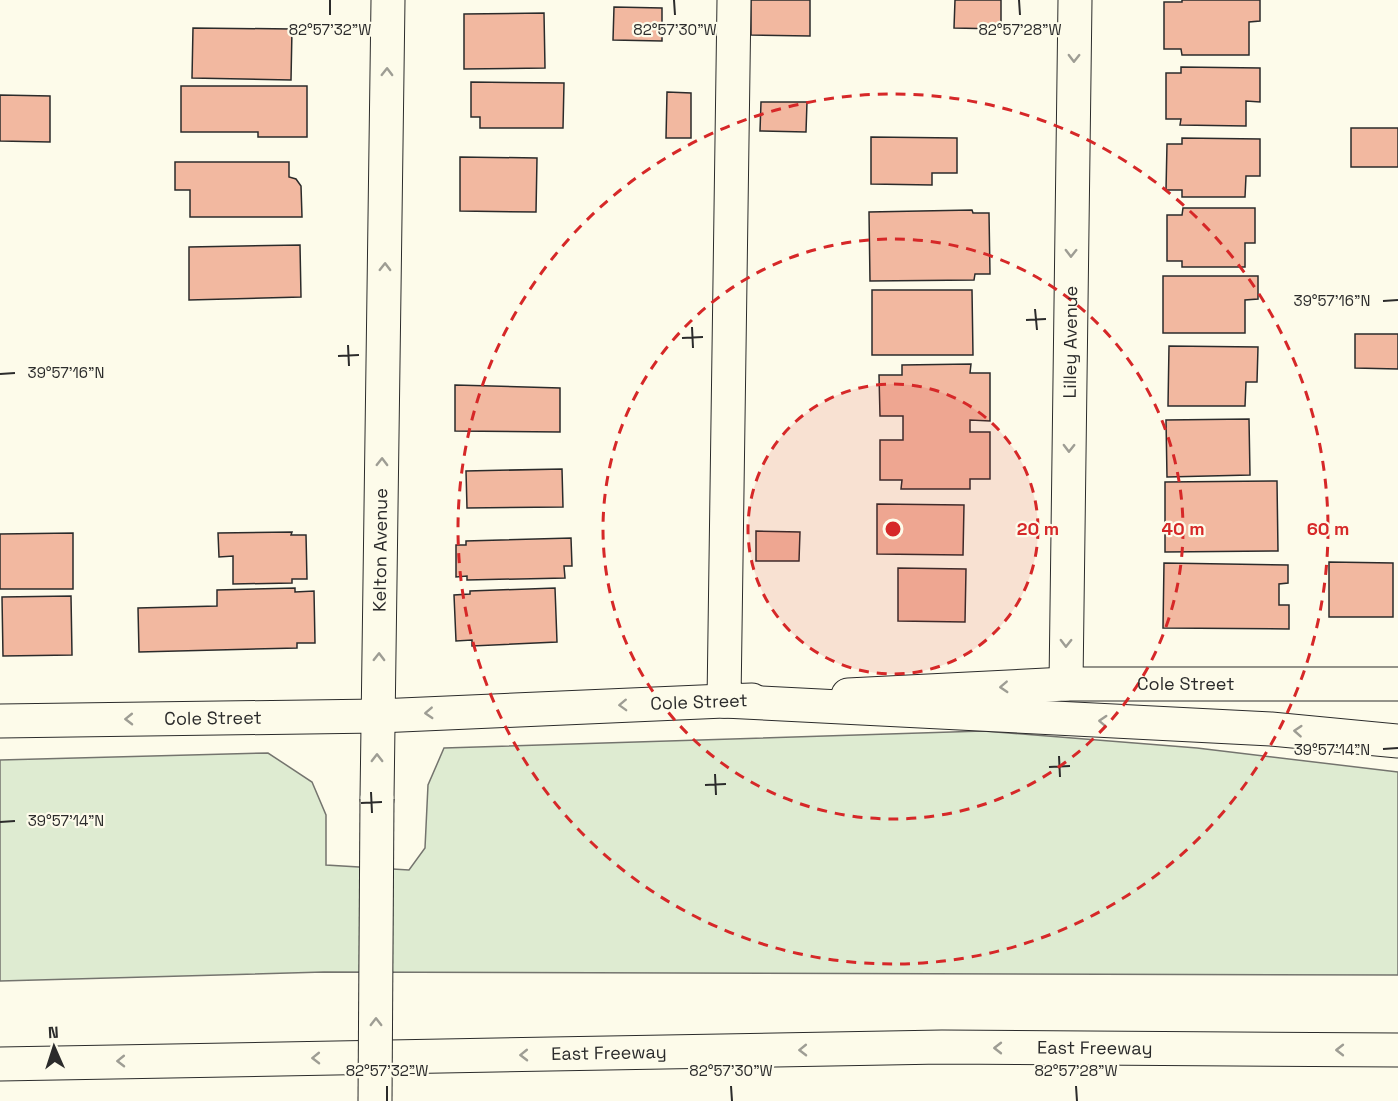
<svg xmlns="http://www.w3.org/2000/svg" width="1398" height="1101" viewBox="0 0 1398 1101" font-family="'Space Grotesk',sans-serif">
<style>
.green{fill:#deebd1;stroke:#74746e;stroke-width:1.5}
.building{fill:#f2b8a0;stroke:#2b2b2b;stroke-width:1.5}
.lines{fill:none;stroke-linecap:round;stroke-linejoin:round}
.minor-casing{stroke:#2b2b2b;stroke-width:35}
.major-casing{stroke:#2b2b2b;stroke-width:35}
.highway-casing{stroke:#2b2b2b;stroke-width:35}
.minor{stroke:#fdfbea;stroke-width:33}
.major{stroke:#fdfbea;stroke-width:33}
.highway{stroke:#fdfbea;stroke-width:33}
.major-bridge-casing{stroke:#2b2b2b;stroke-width:35;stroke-linecap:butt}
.major-bridge{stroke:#fdfbea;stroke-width:33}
.oneway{stroke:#9e9d94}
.ticks{fill:none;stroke:#2b2b2b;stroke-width:2}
.ring{fill:none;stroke:#d62828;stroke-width:3;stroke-dasharray:10 8}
.labels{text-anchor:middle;stroke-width:4.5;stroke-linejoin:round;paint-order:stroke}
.street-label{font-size:18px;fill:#2b2b2b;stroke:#fdfbea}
.ticks-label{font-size:15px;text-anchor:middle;fill:#2b2b2b;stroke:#fdfbea;stroke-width:4.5;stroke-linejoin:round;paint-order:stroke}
.centre{fill:#d62828;stroke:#fdfbea;stroke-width:3}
.ring-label{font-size:18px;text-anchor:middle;font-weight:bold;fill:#d62828;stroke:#fdfbea;stroke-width:4.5;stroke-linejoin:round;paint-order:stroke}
</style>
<rect width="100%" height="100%" fill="#fdfbea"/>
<!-- green -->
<polygon class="green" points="983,731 1197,748 1398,772 1398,975 324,972 0,981 0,760 268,753 312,782 326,815 326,865 409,870 425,848 428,785 444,748"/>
<!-- building -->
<g class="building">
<polygon points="751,0 810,0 810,36 751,35"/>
<polygon points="955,0 1001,0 1001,29 954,28"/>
<polygon points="1182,0 1260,0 1260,21 1249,22 1249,55 1182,55 1181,49 1164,49 1164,2 1182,2"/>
<polygon points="614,7 662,8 662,41 613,40"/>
<polygon points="544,13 545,68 464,69 464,14"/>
<polygon points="193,28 292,29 291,80 192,78"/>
<polygon points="1181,67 1260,68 1260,102 1246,101 1246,126 1180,125 1181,119 1166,119 1166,73 1181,73"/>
<polygon points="471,82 564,83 563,128 480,128 480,117 471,117"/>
<polygon points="181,86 307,86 307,137 258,137 258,132 181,132"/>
<polygon points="667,92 691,93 691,138 666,138"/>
<polygon points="0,95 50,96 50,142 0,141"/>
<polygon points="761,102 807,102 806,132 760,131"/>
<rect x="1351" y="128" width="47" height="39"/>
<polygon points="871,137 957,138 957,173 932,173 932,185 871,184"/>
<polygon points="1182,138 1260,139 1260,176 1246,176 1245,197 1182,197 1182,190 1166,190 1167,144 1182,144"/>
<polygon points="460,157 537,158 536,212 460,211"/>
<polygon points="175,162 289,162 289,177 296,179 301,186 302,217 190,217 190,190 175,190"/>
<polygon points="1183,208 1255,208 1255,243 1245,243 1245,267 1182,267 1182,261 1167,261 1167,215 1182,215"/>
<polygon points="972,210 973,213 989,213 990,274 975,274 974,280 870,281 869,212"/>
<polygon points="300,245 301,297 189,300 189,247"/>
<polygon points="1163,276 1258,276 1258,299 1245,300 1245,333 1163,333"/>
<polygon points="872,290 972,290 973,355 872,355"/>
<polygon points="1355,334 1398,334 1398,369 1355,368"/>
<polygon points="1169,346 1258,347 1257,382 1246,382 1245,406 1168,406"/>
<polygon points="971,364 970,373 990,373 990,421 970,420 970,432 990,432 990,479 970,479 970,489 901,489 902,480 880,480 880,440 903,440 903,416 880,416 879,375 902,375 902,365"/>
<polygon points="455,385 560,388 560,432 455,431"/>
<polygon points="1249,419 1250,475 1167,477 1166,420"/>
<polygon points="562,469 563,507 467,508 466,471"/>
<polygon points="1277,481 1278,551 1165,552 1165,482"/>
<polygon points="877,504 964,505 963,555 877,554"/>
<polygon points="756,531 800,532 799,561 756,561"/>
<polygon points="292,532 291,535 306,535 307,579 292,579 292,583 233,584 233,556 219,557 218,533"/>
<polygon points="73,533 73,589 0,589 0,534"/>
<polygon points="571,538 572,566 564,566 565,578 467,580 467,576 456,577 456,545 466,545 466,541"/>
<polygon points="1329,562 1393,563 1393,617 1329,617"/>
<polygon points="1164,563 1288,565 1288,583 1279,584 1279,605 1289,605 1289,629 1163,628"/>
<polygon points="898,568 966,569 965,622 898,621"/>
<polygon points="295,588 295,592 314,591 315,643 297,643 297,648 139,652 138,608 217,606 217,590"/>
<polygon points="555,588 557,642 472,646 472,640 456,641 454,595 470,594 470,591"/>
<polygon points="71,596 72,655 3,656 2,597"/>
</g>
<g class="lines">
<!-- minor casing -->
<g class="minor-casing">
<g id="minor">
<polyline points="734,0 724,701 752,700"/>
<path id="s1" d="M1066,684L1075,0"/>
<path id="s2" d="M848,695L1066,684H1398"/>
</g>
</g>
<!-- major casing -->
<g class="major-casing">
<g id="major">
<path id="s3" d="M0,721L378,716L724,701"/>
<path id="s4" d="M377,799L388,0"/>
</g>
</g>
<!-- highway casing -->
<g class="highway-casing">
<g id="highway">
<polyline points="724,701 1271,729 1398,741"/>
<path id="s5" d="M0,1064L942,1047L1398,1050"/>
</g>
</g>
<!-- minor -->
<use href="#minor" class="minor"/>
<!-- major -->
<use href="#major" class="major"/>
<!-- highway -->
<use href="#highway" class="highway"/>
<!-- major-bridge casing -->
<g class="major-bridge-casing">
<polyline id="major-bridge" points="375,1101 377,799"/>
</g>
<!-- major-bridge -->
<use href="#major-bridge" class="major-bridge"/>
</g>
<!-- one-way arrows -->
<defs><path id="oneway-chevron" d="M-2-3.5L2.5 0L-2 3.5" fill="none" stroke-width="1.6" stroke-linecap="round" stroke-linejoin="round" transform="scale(1.5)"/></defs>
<g class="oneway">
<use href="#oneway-chevron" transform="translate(1074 58) rotate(91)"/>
<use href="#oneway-chevron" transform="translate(387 72) rotate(-89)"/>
<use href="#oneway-chevron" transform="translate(1071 253) rotate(91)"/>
<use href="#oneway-chevron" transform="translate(385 267) rotate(-89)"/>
<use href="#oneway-chevron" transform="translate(1069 448) rotate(91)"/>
<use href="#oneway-chevron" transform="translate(382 462) rotate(-89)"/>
<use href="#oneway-chevron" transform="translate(1066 643) rotate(91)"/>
<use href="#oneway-chevron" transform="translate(379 657) rotate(-89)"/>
<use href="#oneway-chevron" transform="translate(1004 687) rotate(177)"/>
<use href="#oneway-chevron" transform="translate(623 705) rotate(178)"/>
<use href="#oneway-chevron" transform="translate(429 713) rotate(177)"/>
<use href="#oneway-chevron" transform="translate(129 719) rotate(179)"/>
<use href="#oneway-chevron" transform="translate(1103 721) rotate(-177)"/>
<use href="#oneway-chevron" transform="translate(1298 731) rotate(-176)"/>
<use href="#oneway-chevron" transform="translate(377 758) rotate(-90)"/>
<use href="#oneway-chevron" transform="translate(376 1022) rotate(-90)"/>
<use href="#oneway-chevron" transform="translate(998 1048) rotate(-180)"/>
<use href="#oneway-chevron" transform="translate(803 1050) rotate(179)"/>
<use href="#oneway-chevron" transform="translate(1340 1050) rotate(-180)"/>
<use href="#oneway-chevron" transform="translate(524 1055) rotate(179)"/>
<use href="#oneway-chevron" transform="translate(316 1058) rotate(179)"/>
<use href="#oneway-chevron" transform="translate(121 1061) rotate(179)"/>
</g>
<!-- ticks -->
<path class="ticks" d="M330,0V15M674,0L675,15M1019,0L1020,15M1383,301L1398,300M1035,309L1037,330M1026,320L1046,319M692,327L693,348M682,338L703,337M348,345L349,366M338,356L359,355M0,374L15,373M1383,749L1398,748M1059,756L1060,777M1049,767L1070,766M715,774L716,795M705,785L726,784M371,792L372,813M361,803L382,802M0,822L15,821M387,1086V1101M731,1086L732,1101M1076,1086L1077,1101"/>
<!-- distance rings -->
<circle cx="893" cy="529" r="145" fill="#d62828" fill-opacity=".12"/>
<g class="ring">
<circle cx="893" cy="529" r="145"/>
<circle cx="893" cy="529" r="290"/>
<circle cx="893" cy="529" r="435"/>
</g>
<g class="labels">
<!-- street labels -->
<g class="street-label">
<text dy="6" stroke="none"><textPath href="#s1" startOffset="342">Lilley Avenue</textPath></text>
<text dy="6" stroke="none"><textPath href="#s4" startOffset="249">Kelton Avenue</textPath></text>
<text dy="6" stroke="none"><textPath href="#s2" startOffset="338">Cole Street</textPath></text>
<text transform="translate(699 702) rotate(-2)" y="6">Cole Street</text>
<text dy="6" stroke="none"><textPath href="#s3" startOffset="213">Cole Street</textPath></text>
<text dy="6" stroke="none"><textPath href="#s5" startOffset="1095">East Freeway</textPath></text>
<text dy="6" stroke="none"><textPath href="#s5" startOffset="609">East Freeway</textPath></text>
</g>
</g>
<g class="ticks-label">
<text x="330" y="35">82°57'32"W</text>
<text x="675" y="35">82°57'30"W</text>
<text x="1020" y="35">82°57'28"W</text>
<text x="1332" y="306">39°57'16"N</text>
<text x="66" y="378">39°57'16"N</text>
<text x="1332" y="755">39°57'14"N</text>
<text x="66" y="826">39°57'14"N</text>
<text x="387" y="1076">82°57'32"W</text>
<text x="731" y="1076">82°57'30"W</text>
<text x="1076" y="1076">82°57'28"W</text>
</g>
<circle cx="893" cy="529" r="9" class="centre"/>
<g class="ring-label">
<text x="1038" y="535">20 m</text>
<text x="1183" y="535">40 m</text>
<text x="1328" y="535">60 m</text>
</g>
<!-- north arrow -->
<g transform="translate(54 1047) rotate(357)" stroke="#fdfbea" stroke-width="4.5" paint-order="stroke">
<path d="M0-4.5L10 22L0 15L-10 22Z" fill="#2b2b2b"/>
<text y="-9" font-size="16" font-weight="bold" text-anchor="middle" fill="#2b2b2b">N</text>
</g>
</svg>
